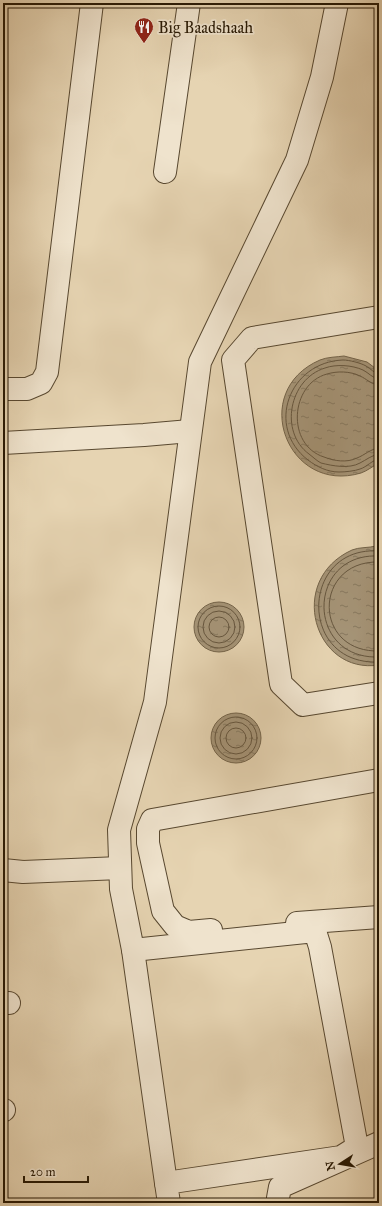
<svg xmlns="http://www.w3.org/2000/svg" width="382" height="1206" viewBox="0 0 382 1206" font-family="'IM FELL Great Primer',serif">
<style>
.water{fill:url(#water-ripples);stroke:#736349}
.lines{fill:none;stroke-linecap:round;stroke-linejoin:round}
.shore{stroke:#66563e;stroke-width:1}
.minor-casing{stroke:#584830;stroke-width:24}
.minor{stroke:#efe3cd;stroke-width:22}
.labels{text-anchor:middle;stroke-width:3.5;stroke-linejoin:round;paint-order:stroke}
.poi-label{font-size:16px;fill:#281904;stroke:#efe3cd;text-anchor:start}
</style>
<defs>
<pattern id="water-ripples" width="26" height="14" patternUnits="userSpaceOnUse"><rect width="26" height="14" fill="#a59477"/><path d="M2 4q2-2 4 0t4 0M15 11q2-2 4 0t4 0" fill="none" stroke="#86785f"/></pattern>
</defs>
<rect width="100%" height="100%" fill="#e6d4b2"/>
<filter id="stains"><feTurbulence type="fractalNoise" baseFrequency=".005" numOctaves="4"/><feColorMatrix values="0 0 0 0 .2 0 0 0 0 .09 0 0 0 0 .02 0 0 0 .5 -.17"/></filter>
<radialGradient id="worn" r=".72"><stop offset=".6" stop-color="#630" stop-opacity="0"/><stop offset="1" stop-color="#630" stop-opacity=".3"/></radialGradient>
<!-- water -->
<g class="water">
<path d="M344,356L367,362L379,371V463C373,466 367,471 361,473C287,495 248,391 320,360C327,357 337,357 344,356Z"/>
<path d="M376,546L379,547V665C314,675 286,580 352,550C359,547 369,548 376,546Z"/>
<circle cx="219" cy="627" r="25"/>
<circle cx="236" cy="738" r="25"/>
</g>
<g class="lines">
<!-- shore -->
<g class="shore">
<path d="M379,374C374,373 371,369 366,366C361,363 349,360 343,360C289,362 265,427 308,460C317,467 328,472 339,472C345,472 355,471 360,469C367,467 372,460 379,459"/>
<path d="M379,379C372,378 369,373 363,370C352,365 336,364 325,368C289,379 279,432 309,454C313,457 317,461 321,463C333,466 349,469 360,463C366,460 372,455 379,454"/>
<path d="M379,385C370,384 367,379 360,376C350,371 337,371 327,374C290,384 286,445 324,457C334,461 347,463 357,458C365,455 370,449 379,448"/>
<path d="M379,551C300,545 297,666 379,662"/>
<path d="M379,556C306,552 305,660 379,657"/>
<path d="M379,562C313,560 312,653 379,651"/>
<circle cx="219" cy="627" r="21"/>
<circle cx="219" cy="627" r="16"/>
<circle cx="219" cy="627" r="10"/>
<circle cx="236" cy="738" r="21"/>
<circle cx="236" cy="738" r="16"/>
<circle cx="236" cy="738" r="10"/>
</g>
<!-- minor casing -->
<g class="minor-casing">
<g id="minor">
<polyline points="165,172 189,3"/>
<polyline points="379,317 252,338 233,360 281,684 303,705 379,693"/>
<polyline points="3,389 27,389 41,383 47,372 92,3"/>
<polyline points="3,443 144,435 190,431"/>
<polyline points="3,870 23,872 120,868"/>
<polyline points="297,923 379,917"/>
<polyline points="211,930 189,932 175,926 163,911 148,843 148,829 152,820 379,780"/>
<polyline points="133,950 166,1183"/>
<polyline points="3,1003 9,1003"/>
<polyline points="3,1110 4,1110"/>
<polyline points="169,1203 166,1183 341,1157 357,1147 320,947 315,931 133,950 121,889 119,830 155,702 200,362 297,160 322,77 337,3"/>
<polyline points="279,1203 278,1198 280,1187 379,1143"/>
</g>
</g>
<!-- minor -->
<use href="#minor" class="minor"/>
</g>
<!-- icons -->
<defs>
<g id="restaurant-pin" transform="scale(1)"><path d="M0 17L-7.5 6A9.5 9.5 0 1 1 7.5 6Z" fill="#8f2418" stroke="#efe3cd"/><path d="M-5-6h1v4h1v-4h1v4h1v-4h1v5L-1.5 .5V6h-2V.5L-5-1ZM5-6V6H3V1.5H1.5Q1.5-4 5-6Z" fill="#fff"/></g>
</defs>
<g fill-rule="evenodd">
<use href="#restaurant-pin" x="144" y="27"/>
</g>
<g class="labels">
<!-- poi labels -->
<g class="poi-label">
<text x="158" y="33">Big Baadshaah</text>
</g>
</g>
<!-- margin -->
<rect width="382" height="1206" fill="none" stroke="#e6d4b2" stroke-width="16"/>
<rect x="4" y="4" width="374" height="1198" fill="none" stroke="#281904" stroke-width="2"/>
<rect x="8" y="8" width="366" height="1190" fill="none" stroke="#281904"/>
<!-- north arrow -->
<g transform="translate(340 1164) rotate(258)" stroke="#efe3cd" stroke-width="3" paint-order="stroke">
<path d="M0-3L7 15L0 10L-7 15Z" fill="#281904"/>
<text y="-6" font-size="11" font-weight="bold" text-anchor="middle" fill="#281904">N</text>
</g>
<!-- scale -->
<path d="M24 1176v6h64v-6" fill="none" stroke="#281904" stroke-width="2"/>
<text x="30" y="1176" font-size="12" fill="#281904" stroke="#efe3cd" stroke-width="3" paint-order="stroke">20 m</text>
<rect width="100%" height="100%" filter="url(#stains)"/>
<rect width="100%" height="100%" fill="url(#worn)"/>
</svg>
